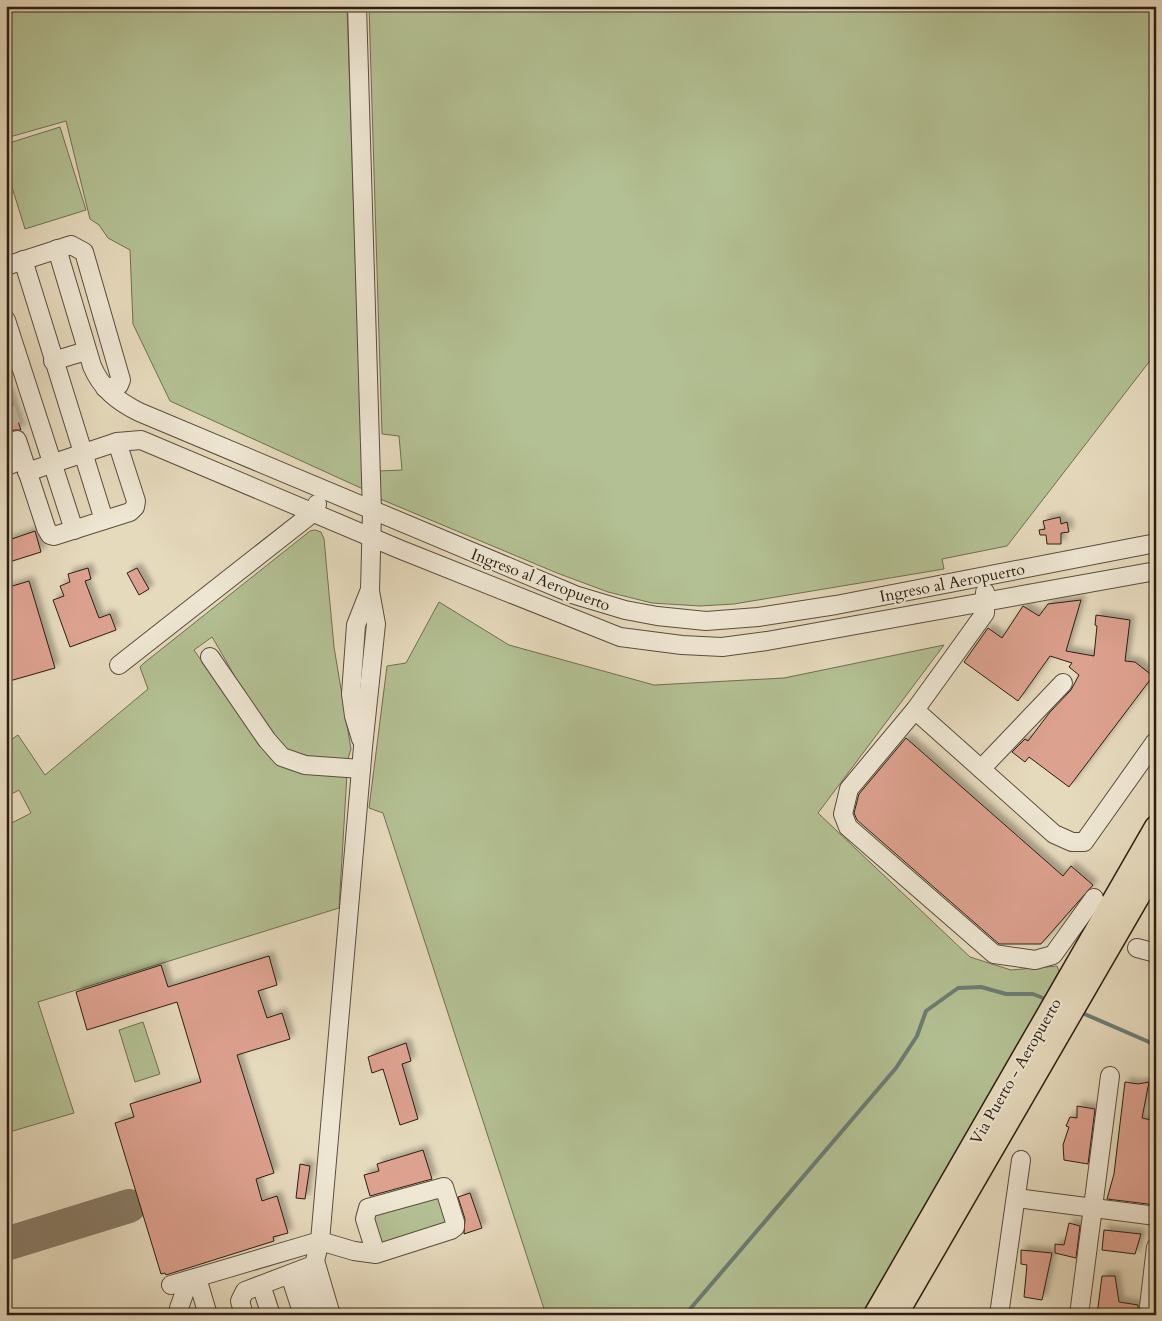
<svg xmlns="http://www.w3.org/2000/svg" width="1162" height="1321" viewBox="0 0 1162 1321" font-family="Cardo,serif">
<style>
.green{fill:#b3c093;stroke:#6f6f52}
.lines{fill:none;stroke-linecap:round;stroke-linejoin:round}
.stream{stroke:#6b7c72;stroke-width:4}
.taxiway{stroke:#887c68;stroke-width:34}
.building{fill:#dda18f;stroke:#2b1e12;filter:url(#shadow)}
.minor-tunnel{stroke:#c1b49b;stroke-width:18;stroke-dasharray:18 9;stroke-linecap:butt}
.minor-casing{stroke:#5a4d3d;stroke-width:20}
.major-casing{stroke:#2b1e12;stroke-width:25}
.minor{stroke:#efe7d4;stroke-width:18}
.major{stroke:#e6dabd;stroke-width:22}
.labels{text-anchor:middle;stroke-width:4;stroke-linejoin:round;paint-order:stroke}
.street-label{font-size:16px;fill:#2b1e12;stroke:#efe7d4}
</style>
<defs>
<filter id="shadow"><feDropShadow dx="4.5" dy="-4.5" stdDeviation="2.5" flood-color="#0004"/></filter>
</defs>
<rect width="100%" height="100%" fill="#e6dabd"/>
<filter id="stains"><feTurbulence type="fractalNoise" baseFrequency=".004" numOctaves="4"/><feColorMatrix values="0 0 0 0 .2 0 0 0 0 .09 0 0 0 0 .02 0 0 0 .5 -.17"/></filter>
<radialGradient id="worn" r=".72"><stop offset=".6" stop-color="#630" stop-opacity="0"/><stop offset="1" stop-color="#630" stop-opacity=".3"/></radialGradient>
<!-- green -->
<g class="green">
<polygon points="6,6 347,6 363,489 170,401 133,324 130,250 108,238 99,225 90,219 66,121 6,138"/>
<polygon points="369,6 1156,6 1156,353 1007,546 942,559 944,569 734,604 700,606 652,603 608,592 557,573 378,498 379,471 402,470 399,436 382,434"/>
<polygon points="60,127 86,210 25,229 6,168 6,144"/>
<path d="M315,530L321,532L324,539L334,647L351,749L348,759C329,758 303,761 286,750C267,738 227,661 212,637L194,650L266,753L288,768L347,774L339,908L38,1002L74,1113L6,1133V823L8,825L31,813L19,790L6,797V743L18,735L45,775L148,689L140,667L144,663L310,531Z"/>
<polygon points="439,602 509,645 654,685 784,678 944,645 818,813 970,957 1011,970 1057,966 1059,971 990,1095 861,1315 546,1315 383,813 369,808 387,666 406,663"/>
<polygon points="143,1022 160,1074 135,1082 119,1030"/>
<polygon points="442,1190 452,1223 379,1246 369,1213"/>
</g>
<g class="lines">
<!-- stream -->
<g class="stream">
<polyline points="1080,1012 1156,1045"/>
<polyline points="685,1315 896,1068 917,1036 926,1011 958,988 981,987 1006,994 1033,994 1048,1000"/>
</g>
<!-- taxiway -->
<polyline class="taxiway" points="6,1244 129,1206"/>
</g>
<!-- building -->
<g class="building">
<polygon points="6,392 8,392 21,430 14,430 9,433 6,444"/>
<polygon points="1060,517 1061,524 1067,522 1069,532 1061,533 1061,544 1047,544 1046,535 1040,535 1039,530 1045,529 1043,521"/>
<polygon points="35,531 41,552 6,563 6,541"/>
<polygon points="88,568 91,579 85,581 99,618 110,614 116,630 70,647 53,600 64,596 60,586 70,582 68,574"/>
<polygon points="137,568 149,589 139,595 127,573"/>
<polygon points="29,581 55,668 6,682 6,588"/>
<polygon points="1081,600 1066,651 1094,656 1097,626 1095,625 1096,615 1130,620 1125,661 1135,662 1153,676 1069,787 1029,757 1025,762 1012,752 1025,739 1028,741 1050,712 1071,690 1079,675 1069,667 1072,663 1050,656 1018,701 964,662 988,628 1002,638 1023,606 1039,616 1048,604"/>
<polygon points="906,738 1063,876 1071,866 1093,885 1041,944 999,944 857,820 854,813 859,794"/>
<polygon points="269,956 277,985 258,991 267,1018 282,1013 290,1039 237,1055 274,1173 256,1179 262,1201 277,1196 288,1233 273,1237 274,1241 166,1275 165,1273 161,1274 115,1123 134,1117 130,1104 201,1082 177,1002 87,1030 76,992 161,965 168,987"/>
<polygon points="406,1043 411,1061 402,1064 418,1119 400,1125 383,1069 372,1073 368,1057"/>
<polygon points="1125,1082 1138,1084 1149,1082 1142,1118 1156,1121 1156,1205 1107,1199 1114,1174"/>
<polygon points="1077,1106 1095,1109 1088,1164 1064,1160 1063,1145 1069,1127 1066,1126 1070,1117 1077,1118"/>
<polygon points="423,1150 432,1179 370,1196 364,1175 379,1171 377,1164"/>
<polygon points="300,1164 310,1166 305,1199 296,1198"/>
<polygon points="470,1193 482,1228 464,1234 465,1219 458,1197"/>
<polygon points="1069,1223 1080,1226 1076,1258 1055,1253 1055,1244 1064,1245"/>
<polygon points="1104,1230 1141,1234 1135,1254 1102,1250"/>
<polygon points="1021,1250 1052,1253 1042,1300 1024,1297 1027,1265 1021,1264"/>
<polygon points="1102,1276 1115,1276 1119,1302 1138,1305 1138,1315 1097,1315"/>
</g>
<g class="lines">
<!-- minor-tunnel -->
<polyline class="minor-tunnel" points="6,408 17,440"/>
<!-- minor casing -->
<g class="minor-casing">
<g id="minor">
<path d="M57,249L92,366C101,388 117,401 139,412L575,595L625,610L657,616L706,621L758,617L836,605L1156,543"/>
<polyline points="23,260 104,520"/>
<polyline points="6,266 71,245 84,252 121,380 119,385 105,388"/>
<polyline points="6,320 74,530"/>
<polyline points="53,361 86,351"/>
<polyline points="17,440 46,528 50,535 54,536 130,512 135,507 136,501 117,442"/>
<polyline points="6,466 23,460"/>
<polyline points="27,472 117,442 141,440 399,549 620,637 682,645 722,647 767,641 1156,571"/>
<polyline points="985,592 985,613 915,710 849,789 843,814 848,827 994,954 1035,960 1053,955 1094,898"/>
<polyline points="210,657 267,740 282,757 305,765 361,769"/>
<polyline points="119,665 314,512 317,504"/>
<polyline points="915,710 1054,834 1072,842 1084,842 1155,742"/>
<polyline points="361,739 354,716 351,694 356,625 369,592"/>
<polyline points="981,769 1063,683"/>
<polyline points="1137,948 1156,953"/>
<polyline points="1016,1198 1156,1216"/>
<polyline points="290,1275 303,1315"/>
<polyline points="197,1278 208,1315"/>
<polyline points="171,1285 320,1241 354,1251 376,1254 451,1230 455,1227 455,1222 444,1187 368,1208 365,1219 376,1254"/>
<polyline points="261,1285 271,1315"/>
<polyline points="181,1315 179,1308 189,1280"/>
<polyline points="244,1315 240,1301 245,1291 316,1264 331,1315"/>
<polyline points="317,1315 308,1288 320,1241 363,747 376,624 370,591 372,512 357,6"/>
<polyline points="999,1315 1021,1160"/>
<polyline points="1079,1315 1110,1076"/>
<polyline points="1148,1315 1156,1247"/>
</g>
</g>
<!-- major casing -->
<g class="major-casing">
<g id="major">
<polyline points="875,1315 1156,827"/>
<polyline points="896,1315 1156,866"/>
</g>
</g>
<!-- minor -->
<use href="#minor" class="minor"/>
<!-- major -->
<use href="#major" class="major"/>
</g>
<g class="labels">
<!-- street labels -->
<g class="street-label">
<text transform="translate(541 579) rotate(21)" y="6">Ingreso al Aeropuerto</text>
<text transform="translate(952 582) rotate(-11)" y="6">Ingreso al Aeropuerto</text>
<text transform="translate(1015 1071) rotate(-60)" y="6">Via Puerto - Aeropuerto</text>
</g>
</g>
<!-- margin -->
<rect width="1162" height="1321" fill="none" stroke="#e6dabd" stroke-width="25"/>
<rect x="8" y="8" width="1147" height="1306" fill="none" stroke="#2b1e12" stroke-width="2.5"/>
<rect x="12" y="12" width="1137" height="1296" fill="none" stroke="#2b1e12"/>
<rect width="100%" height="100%" filter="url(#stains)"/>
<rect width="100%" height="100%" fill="url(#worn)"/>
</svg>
